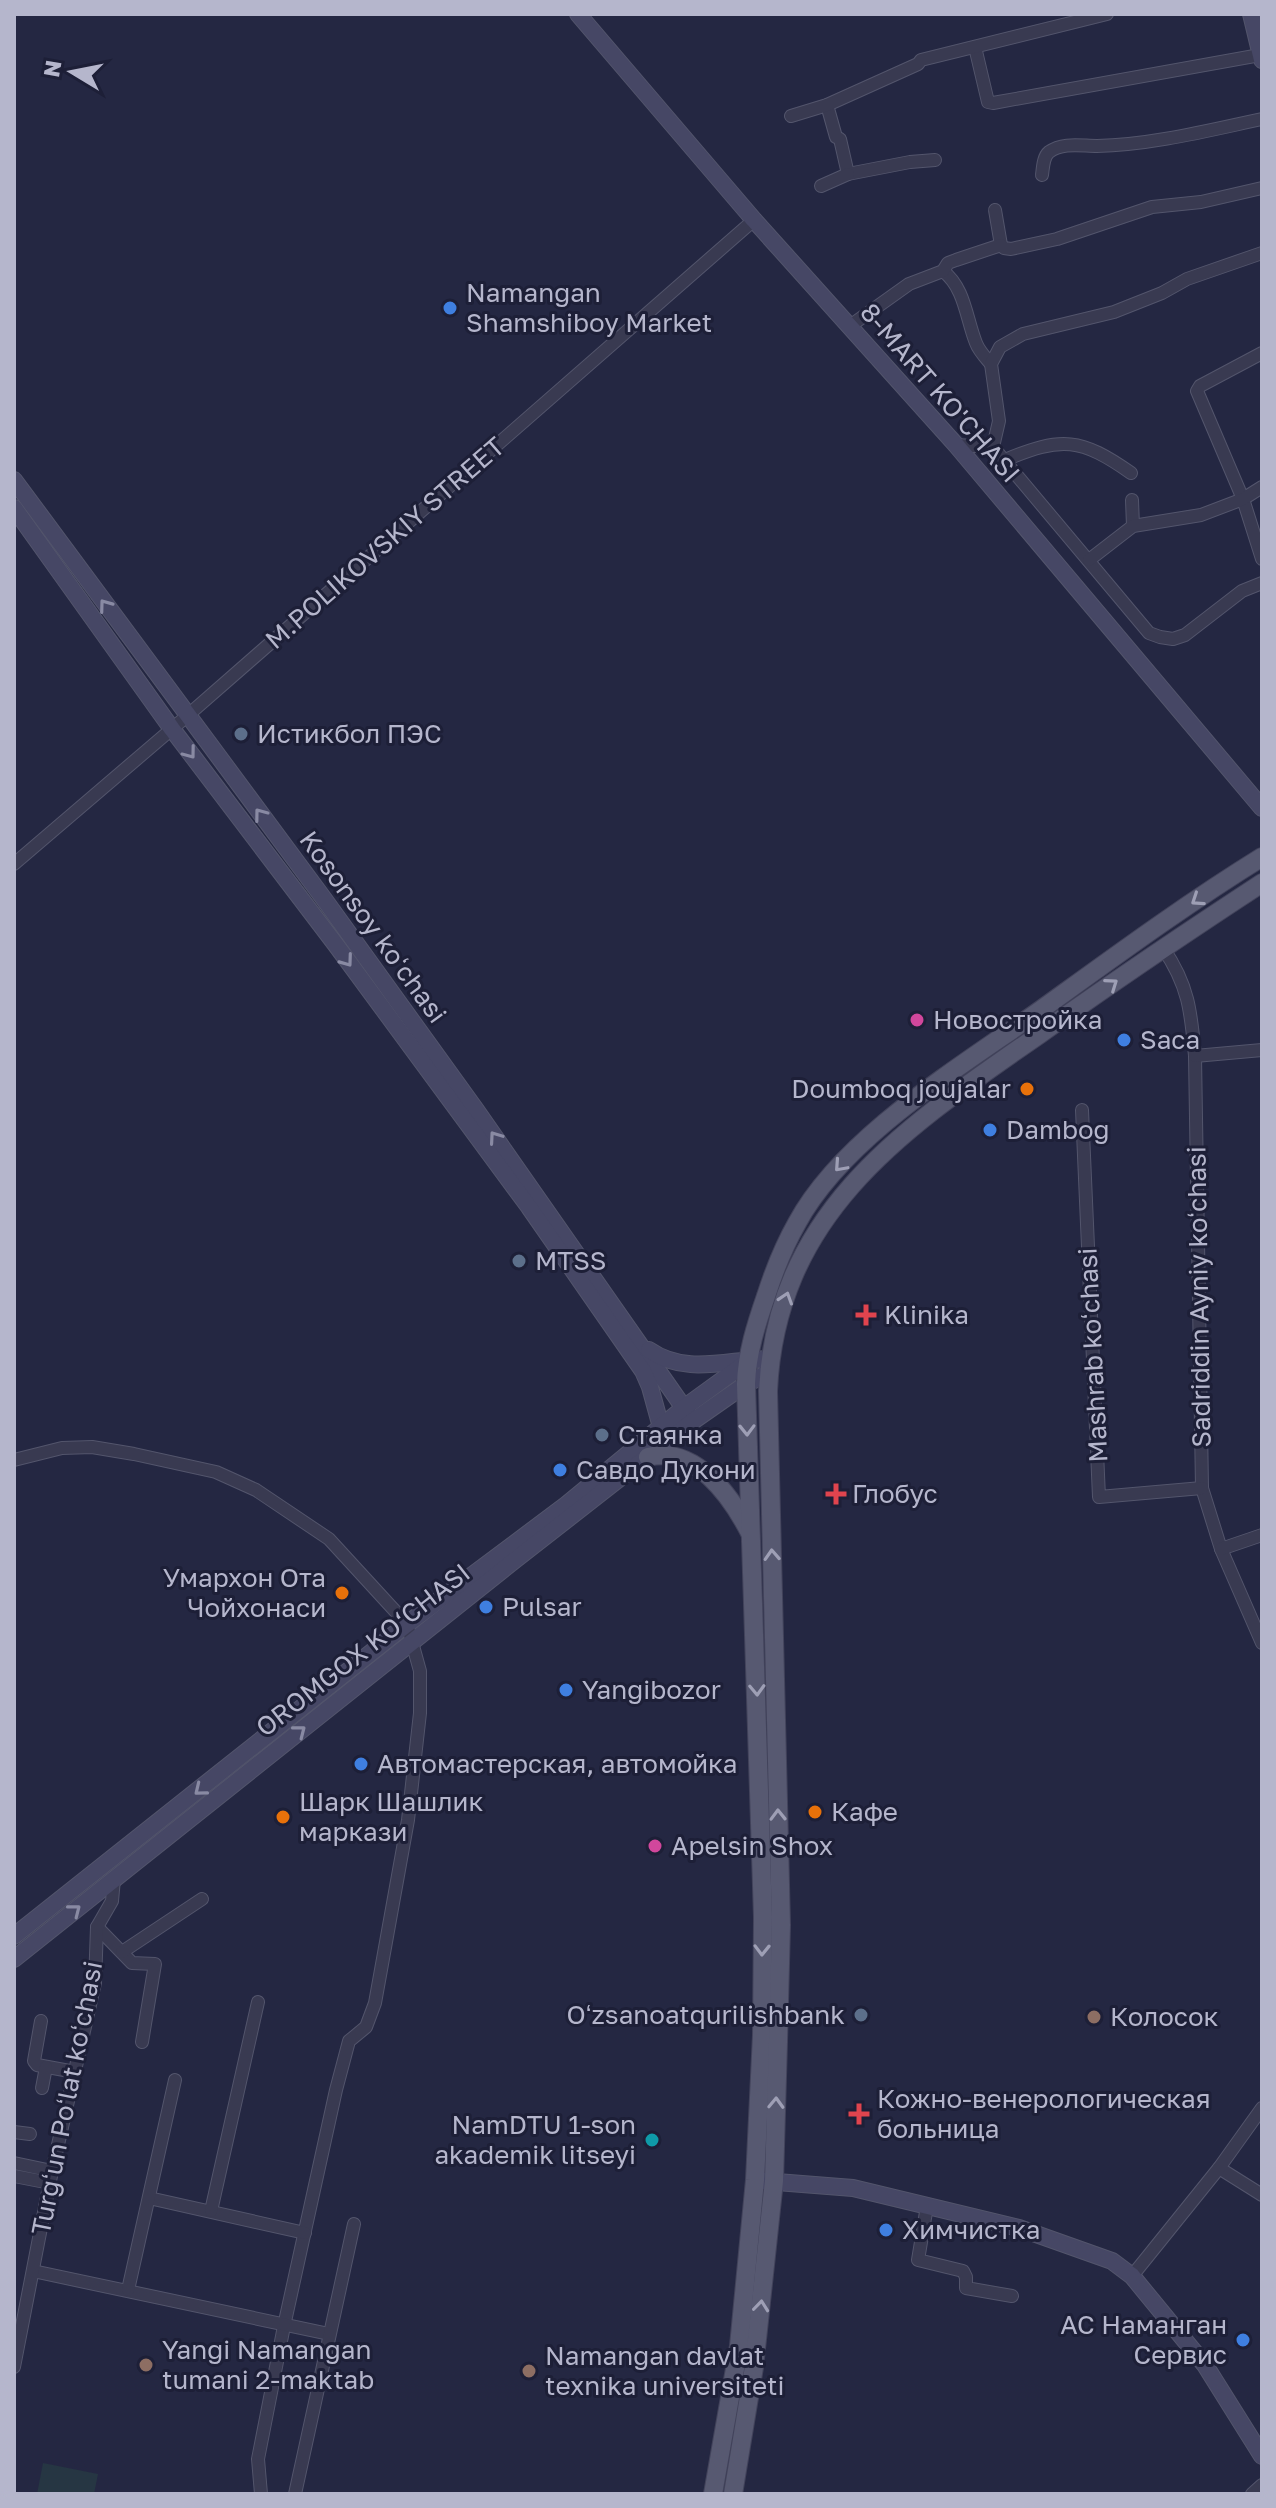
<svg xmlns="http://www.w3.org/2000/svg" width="1276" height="2508" viewBox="0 0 1276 2508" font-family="'Golos Text',sans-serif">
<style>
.pitch{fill:#263643}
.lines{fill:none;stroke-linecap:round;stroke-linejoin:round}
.street-casing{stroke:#53556c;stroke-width:14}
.secondary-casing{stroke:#53556c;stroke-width:18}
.primary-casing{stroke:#42435b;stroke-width:20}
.street{stroke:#393a51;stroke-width:12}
.secondary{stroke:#464765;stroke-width:16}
.primary{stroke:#575971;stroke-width:18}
.oneway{stroke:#898aa3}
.oneway2{stroke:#9e9fb5}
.shop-dot{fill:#3f7fe0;stroke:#1d1f37;stroke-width:3}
.service-dot{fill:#5c6f8a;stroke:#1d1f37;stroke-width:3}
.hotel-dot{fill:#d1479c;stroke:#1d1f37;stroke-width:3}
.food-dot{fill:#e8710a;stroke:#1d1f37;stroke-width:3}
.health-dot{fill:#e0444e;stroke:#1d1f37;stroke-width:3}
.education-dot{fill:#8d6e63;stroke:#1d1f37;stroke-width:3}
.culture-dot{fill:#0f9aa8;stroke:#1d1f37;stroke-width:3}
.labels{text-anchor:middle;stroke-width:6;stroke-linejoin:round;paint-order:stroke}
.poi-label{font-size:26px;fill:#b5b6cc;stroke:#1d1f37;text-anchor:start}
.street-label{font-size:26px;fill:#b5b6cc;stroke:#1d1f37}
</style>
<rect width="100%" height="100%" fill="#242742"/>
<!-- pitch -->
<polygon class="pitch" points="43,2463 98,2474 94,2494 37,2494"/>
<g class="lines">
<!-- street casing -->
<g class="street-casing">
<g id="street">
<polyline points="975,47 988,102 993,103 1260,55"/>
<polyline points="827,105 836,137 840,139 848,174 910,162 935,160"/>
<polyline points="791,116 827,105 918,64 921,60 1107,14"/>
<path d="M1042,175C1043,168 1043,157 1049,152C1063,142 1081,146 1097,146C1151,145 1210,130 1262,119"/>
<polyline points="821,186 848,174"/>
<polyline points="995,210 1001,245"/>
<path d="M943,271C965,288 966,318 976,343C979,351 985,357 991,364"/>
<polyline points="850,326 909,284 943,271 948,263 956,260 1001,245 1004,248 1011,249 1057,239 1152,207 1201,202 1262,188"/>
<polyline points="1262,353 1200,386 1197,391 1243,499 1262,559"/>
<polyline points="956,445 993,447 1149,633 1160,637 1173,639 1185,635 1242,591 1262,583"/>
<polyline points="993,447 999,421 991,364 1000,347 1023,334 1114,312 1162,293 1187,279 1262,253"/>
<path d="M1005,460C1062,436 1081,438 1131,473"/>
<polyline points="1132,500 1133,526"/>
<polyline points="1089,560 1133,526 1201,515 1243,499 1262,487"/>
<polyline points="14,864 187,716 754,220"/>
<path d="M1163,948C1189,986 1191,1012 1195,1056L1202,1488L1221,1549L1262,1643"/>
<polyline points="1195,1056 1262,1050"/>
<polyline points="1082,1110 1099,1497 1202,1488"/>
<polyline points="14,1460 62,1448 92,1447 134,1454 216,1472 256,1490 329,1539 407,1624 420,1671 420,1713 408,1820 375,2003 366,2027 349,2041 336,2090 284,2326 258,2459 261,2494"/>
<polyline points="1221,1549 1262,1535"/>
<polyline points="97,1927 132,1963 155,1964 142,2042"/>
<polyline points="122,1952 202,1899"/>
<polyline points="41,2021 34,2061 37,2065 75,2072"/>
<polyline points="42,2088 46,2067"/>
<polyline points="14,2132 30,2134"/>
<polyline points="14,2163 52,2171"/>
<polyline points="1219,2168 1262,2195"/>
<polyline points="14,2176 50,2183"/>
<polyline points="149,2198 305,2233"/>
<polyline points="927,2206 918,2260 963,2271 966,2277 966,2288 1012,2296"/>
<polyline points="211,2211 258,2002"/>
<polyline points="33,2271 329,2334"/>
<polyline points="1132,2276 1219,2168 1262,2108"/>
<polyline points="128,2290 175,2080"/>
<polyline points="14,2367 52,2171 95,1983 97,1927 112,1901 114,1879"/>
<polyline points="295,2494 354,2224"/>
<polyline points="1252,2494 1262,2485"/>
</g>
</g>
<!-- secondary casing -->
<g class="secondary-casing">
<g id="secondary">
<polyline points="578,14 754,220 956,445 1262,808"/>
<polyline points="1251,14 1262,60"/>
<polyline points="14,480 324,899 476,1110 693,1421"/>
<polyline points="14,508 172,729 336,945 529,1207 643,1371 650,1387 661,1427"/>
<path d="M649,1350C686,1376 729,1359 770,1359"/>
<polyline points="14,1936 407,1624 566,1505 685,1407 747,1362"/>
<polyline points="14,1959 515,1560 693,1421 746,1384 768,1373"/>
<polyline points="764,2181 853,2188 1019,2228 1112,2261 1132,2276 1205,2365 1262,2456"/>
</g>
</g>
<!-- primary casing -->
<g class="primary-casing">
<g id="primary">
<path d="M648,1457C695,1445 731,1496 750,1533"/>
<path d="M713,2494L739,2346L755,2180L762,2035L763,1917L746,1384C747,1353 756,1325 766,1296C774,1271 784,1246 797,1223C844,1136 962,1066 1042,1009C1114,957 1186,904 1262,857"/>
<path d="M733,2494L754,2367L774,2181L778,2042L781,1925L768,1391C776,1211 906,1127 1040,1034C1113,982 1187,932 1262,883"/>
</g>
</g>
<!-- street -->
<use href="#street" class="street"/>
<!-- secondary -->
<use href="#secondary" class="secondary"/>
<!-- primary -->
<use href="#primary" class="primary"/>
</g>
<!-- one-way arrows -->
<defs><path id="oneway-chevron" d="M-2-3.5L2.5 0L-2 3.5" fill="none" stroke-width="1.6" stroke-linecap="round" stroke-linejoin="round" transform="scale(2)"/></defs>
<g class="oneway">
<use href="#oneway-chevron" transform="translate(105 605) rotate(-126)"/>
<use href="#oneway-chevron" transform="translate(190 753) rotate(53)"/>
<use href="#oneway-chevron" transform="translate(260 814) rotate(-127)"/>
<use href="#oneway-chevron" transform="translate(347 961) rotate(54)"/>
<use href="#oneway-chevron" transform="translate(495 1137) rotate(-125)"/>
<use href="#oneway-chevron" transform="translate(300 1731) rotate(-38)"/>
<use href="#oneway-chevron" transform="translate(200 1790) rotate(141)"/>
<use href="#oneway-chevron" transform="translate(75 1910) rotate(-38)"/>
</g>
<g class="oneway2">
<use href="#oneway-chevron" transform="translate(1197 900) rotate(146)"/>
<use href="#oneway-chevron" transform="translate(1112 984) rotate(-35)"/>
<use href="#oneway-chevron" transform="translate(840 1166) rotate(132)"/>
<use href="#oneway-chevron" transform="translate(786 1298) rotate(-72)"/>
<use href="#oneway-chevron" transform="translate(747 1430) rotate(89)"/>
<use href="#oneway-chevron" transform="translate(772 1555) rotate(-93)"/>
<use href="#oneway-chevron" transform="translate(757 1690) rotate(88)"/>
<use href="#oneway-chevron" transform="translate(778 1815) rotate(-91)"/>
<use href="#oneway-chevron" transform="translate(762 1950) rotate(91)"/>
<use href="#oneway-chevron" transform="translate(776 2103) rotate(-88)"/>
<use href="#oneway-chevron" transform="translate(761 2306) rotate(-84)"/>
</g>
<!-- markers -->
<g class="shop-dot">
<circle cx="450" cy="308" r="8"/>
<circle cx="1124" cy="1040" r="8"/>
<circle cx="990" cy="1130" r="8"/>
<circle cx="560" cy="1470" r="8"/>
<circle cx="486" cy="1607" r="8"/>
<circle cx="566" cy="1690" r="8"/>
<circle cx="361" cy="1764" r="8"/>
<circle cx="886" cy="2230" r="8"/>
<circle cx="1243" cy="2340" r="8"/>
</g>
<g class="service-dot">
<circle cx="241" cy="734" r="8"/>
<circle cx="519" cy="1261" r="8"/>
<circle cx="602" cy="1435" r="8"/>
<circle cx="861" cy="2015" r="8"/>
</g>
<g class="hotel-dot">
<circle cx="917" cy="1020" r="8"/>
<circle cx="655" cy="1846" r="8"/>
</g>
<g class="food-dot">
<circle cx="1027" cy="1089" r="8"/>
<circle cx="342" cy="1593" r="8"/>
<circle cx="815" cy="1812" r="8"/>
<circle cx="283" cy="1817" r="8"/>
</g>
<g class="health-dot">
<path d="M862 1303h8v8h8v8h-8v8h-8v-8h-8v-8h8z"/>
<path d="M832 1482h8v8h8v8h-8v8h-8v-8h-8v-8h8z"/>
<path d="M855 2102h8v8h8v8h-8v8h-8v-8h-8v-8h8z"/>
</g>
<g class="education-dot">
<circle cx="1094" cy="2017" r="8"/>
<circle cx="146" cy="2365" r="8"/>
<circle cx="529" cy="2371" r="8"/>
</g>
<circle class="culture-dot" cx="652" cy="2140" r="8"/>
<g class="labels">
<!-- poi labels -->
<g class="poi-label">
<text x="466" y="302">Namangan<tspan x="466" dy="30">Shamshiboy Market</tspan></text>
<text x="257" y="743">Истикбол ПЭС</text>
<text x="933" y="1029">Новостройка</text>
<text x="1140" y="1049">Saca</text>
<text x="1011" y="1098" text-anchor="end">Doumboq joujalar</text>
<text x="1006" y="1139">Dambog</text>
<text x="535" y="1270">MTSS</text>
<text x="884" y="1324">Klinika</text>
<text x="618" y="1444">Стаянка</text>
<text x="576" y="1479">Савдо Дукони</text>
<text x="852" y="1503">Глобус</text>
<text x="326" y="1587" text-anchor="end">Умархон Ота<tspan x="326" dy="30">Чойхонаси</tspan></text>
<text x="502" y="1616">Pulsar</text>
<text x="582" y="1699">Yangibozor</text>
<text x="377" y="1773">Автомастерская, автомойка</text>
<text x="299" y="1811">Шарк Шашлик<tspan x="299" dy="30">маркази</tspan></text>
<text x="831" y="1821">Кафе</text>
<text x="671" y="1855">Apelsin Shox</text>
<text x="845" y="2024" text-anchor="end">Oʻzsanoatqurilishbank</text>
<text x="1110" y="2026">Колосок</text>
<text x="877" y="2108">Кожно-венерологическая<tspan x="877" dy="30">больница</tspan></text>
<text x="636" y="2134" text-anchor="end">NamDTU 1-son<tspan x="636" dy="30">akademik litseyi</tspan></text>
<text x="902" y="2239">Химчистка</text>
<text x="1227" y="2334" text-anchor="end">АС Наманган<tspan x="1227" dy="30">Сервис</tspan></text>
<text x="162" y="2359">Yangi Namangan<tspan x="162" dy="30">tumani 2-maktab</tspan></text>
<text x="545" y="2365">Namangan davlat<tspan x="545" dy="30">texnika universiteti</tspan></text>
</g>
<!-- street labels -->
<g class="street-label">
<text transform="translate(940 393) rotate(49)" y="9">8-MART KO'CHASI</text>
<text transform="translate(385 543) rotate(-41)" y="9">M.POLIKOVSKIY STREET</text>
<text transform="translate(373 927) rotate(54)" y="9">Kosonsoy koʻchasi</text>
<text transform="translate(1199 1297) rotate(-91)" y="9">Sadriddin Ayniy koʻchasi</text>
<text transform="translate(1093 1355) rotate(-93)" y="9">Mashrab koʻchasi</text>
<text transform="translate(363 1650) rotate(-38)" y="9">OROMGOX KO‘CHASI</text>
<text transform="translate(67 2098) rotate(-79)" y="9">Turgʻun Poʻlat koʻchasi</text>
</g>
</g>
<!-- border -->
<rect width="1276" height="2508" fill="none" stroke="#b5b6cc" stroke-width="32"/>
<!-- north arrow -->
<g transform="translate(72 72) rotate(280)" stroke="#1d1f37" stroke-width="6" paint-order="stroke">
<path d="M0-6L14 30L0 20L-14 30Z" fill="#b5b6cc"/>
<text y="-12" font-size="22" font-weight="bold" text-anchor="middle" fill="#b5b6cc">N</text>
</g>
</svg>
